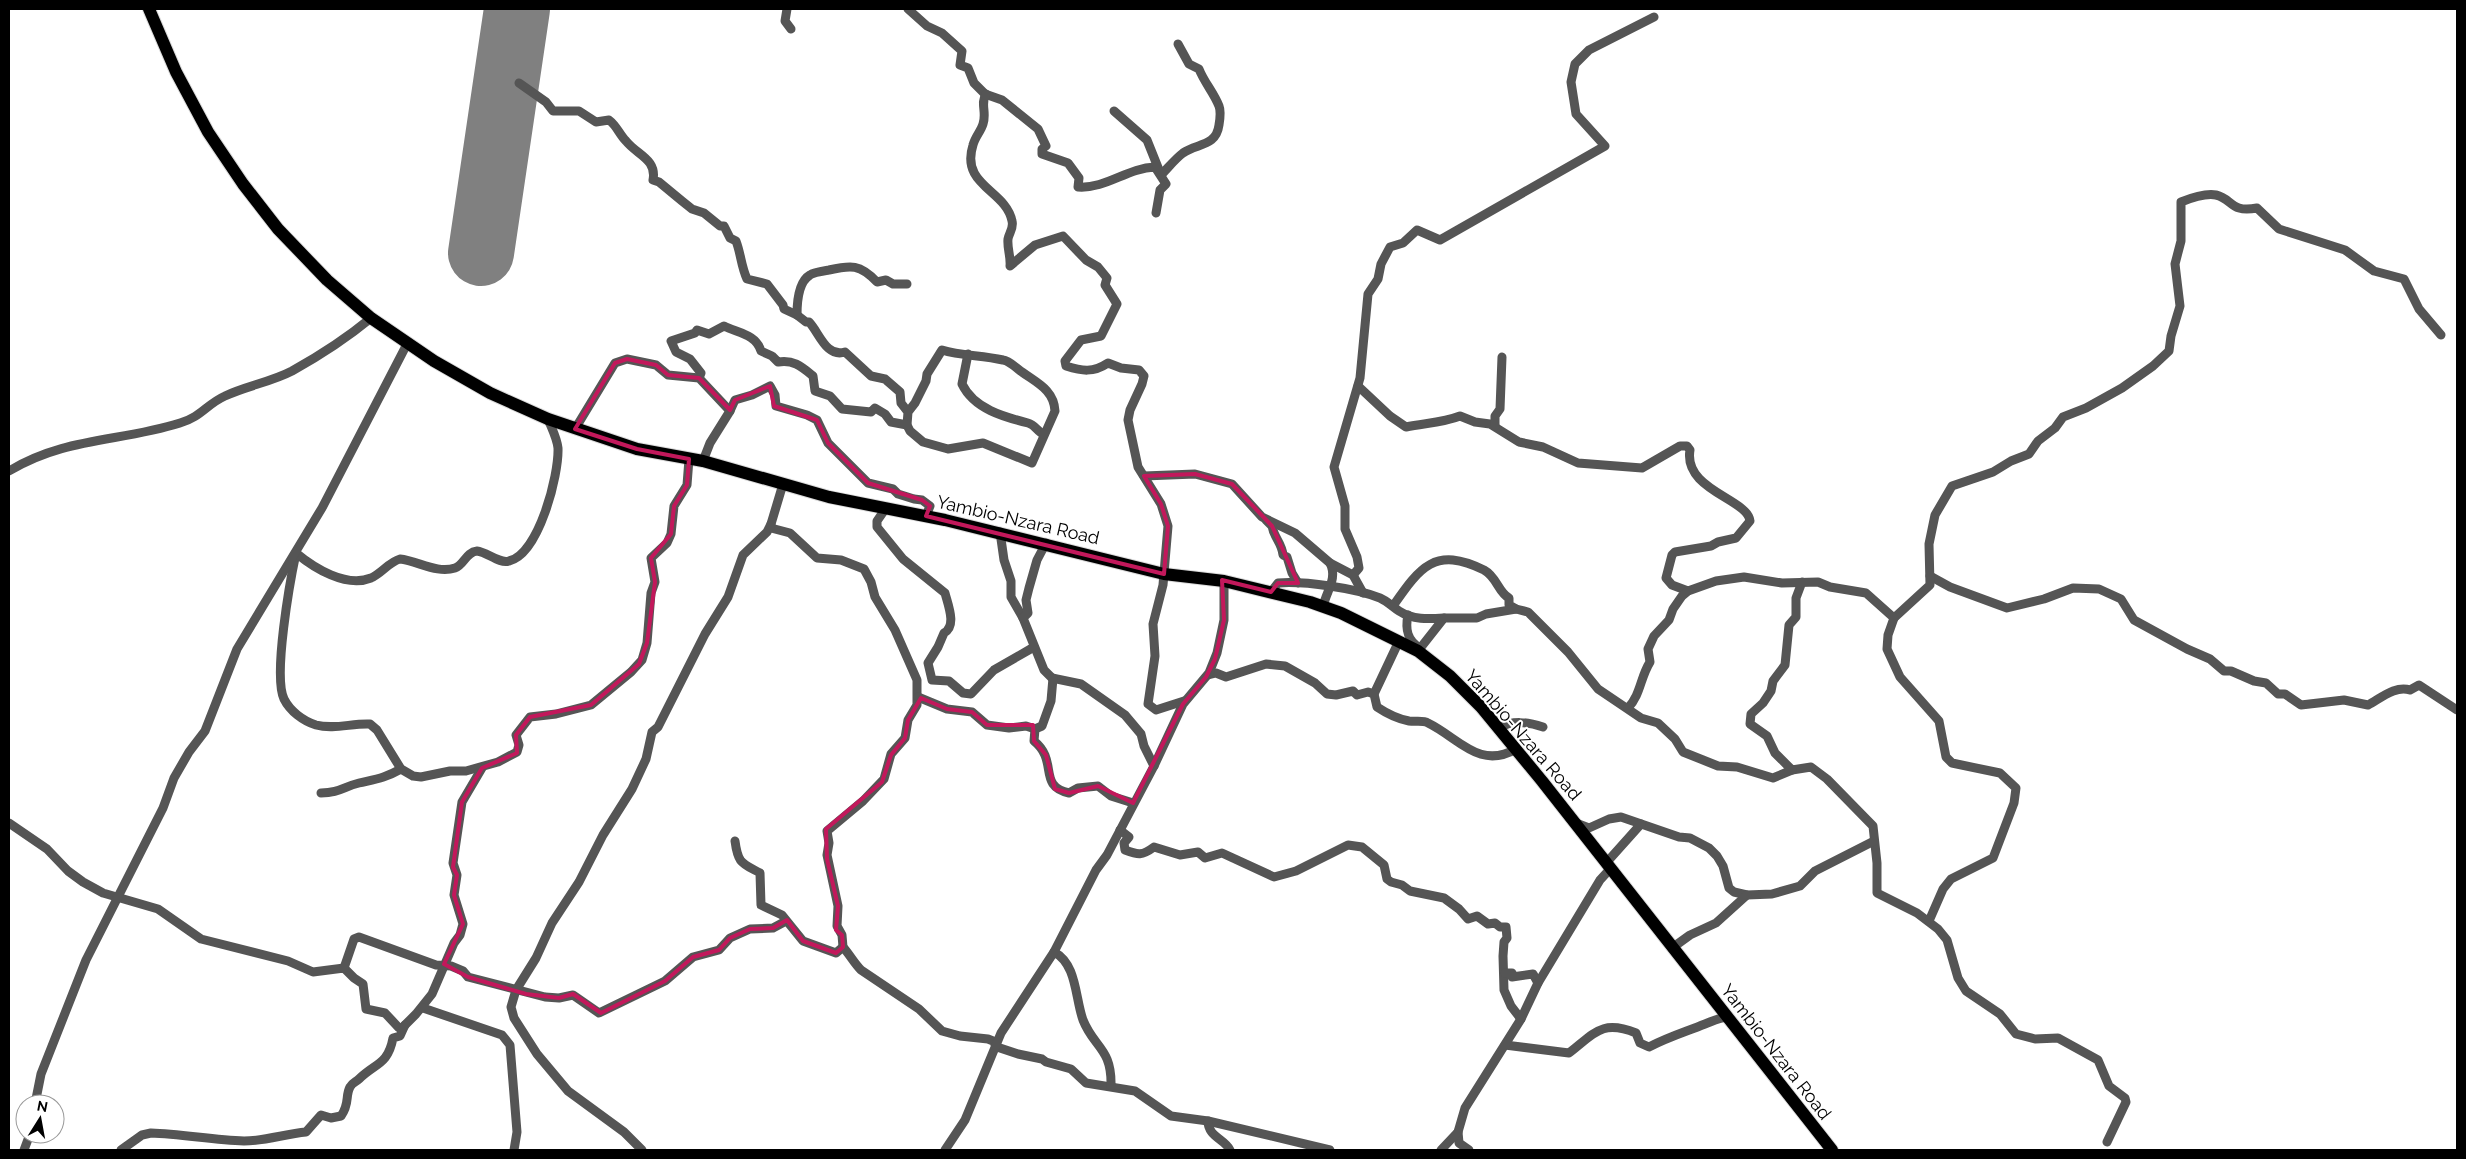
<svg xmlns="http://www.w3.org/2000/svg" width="2466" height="1159" viewBox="0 0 2466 1159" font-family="Raleway,sans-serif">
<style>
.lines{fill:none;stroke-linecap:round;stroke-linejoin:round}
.runway{stroke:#808080;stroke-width:66}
.primary-casing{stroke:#dbdbdb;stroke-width:14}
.minor{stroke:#555;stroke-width:9}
.primary{stroke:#000;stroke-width:12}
.marked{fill:none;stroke:#c2185b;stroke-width:4;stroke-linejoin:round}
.labels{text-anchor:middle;stroke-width:4;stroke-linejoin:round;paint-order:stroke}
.street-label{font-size:18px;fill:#000;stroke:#fff}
</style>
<rect width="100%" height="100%" fill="#fff"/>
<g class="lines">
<!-- runway -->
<polyline class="runway" points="481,253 517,9"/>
<!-- primary casing -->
<g class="primary-casing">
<polyline id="primary" points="149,9 176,72 208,132 243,184 278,229 327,280 371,318 434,361 490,393 548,419 637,449 703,461 829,497 945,520 1164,574 1224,581 1310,602 1341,613 1418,651 1450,676 1481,707 1542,781 1832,1150"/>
</g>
<!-- minor -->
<g class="minor">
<polyline points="787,9 785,21 791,29"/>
<path d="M908,9L927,26L942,33L962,51L960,65L968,68L974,83L985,94L1002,100L1038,129L1046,146L1042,149V154L1068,163L1079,178L1078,187C1106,189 1127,168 1155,167L1166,184L1160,190L1156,213"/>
<path d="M519,83L546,102L553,111H579L596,122L609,120C617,126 619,134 626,141C637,155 657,159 653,180L659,182L682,201L692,209L704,213L720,226H724L730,238L736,241C741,254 741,266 747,279L767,284L783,305L784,309L797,315L806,322H809C819,332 826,358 845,352L871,376L885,379L900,392L901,403L908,412L907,425L910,431L923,442L948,449L983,443L1032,463L1055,411C1054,390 1037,383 1022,372C1016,368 1010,361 1003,360C982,355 961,356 942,350L927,374L926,381L915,403L908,412"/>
<path d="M986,94C980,104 987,112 983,124C981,131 975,137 973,145C960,186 1006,190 1012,221C1014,228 1009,233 1008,239C1007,248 1011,257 1010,266L1035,245L1063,236L1086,260L1098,267L1107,278L1105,285L1117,304L1101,336L1081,340L1065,361L1066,366C1082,371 1093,373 1108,363L1121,368L1139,370L1144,376L1142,384L1130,410L1128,420L1138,467L1161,504L1168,526L1163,585L1153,624L1155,656L1148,704L1156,710L1184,701"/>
<path d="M1114,111L1147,140L1161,175C1168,168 1175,159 1183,153C1197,143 1216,147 1219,125C1220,119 1221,111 1219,106C1214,93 1204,82 1199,69L1189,64L1178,44"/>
<path d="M797,315C797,303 798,282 810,275C814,272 823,271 829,270C851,265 860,264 877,282L886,280L893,284H907"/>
<path d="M968,354L962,384C974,409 1004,417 1028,423C1036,425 1037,432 1044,434"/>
<path d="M699,378L701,373L690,359L676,352L671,341L695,333L697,330L709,334L724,326C738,333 756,334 761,351L772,356L778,362C793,359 802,367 813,376L815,391L830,396L842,409L871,412L875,408L885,414L891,422L907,425"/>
<path d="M1358,386L1390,416L1406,427C1424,423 1442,423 1460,416L1475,422L1490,424L1519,442L1543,447L1578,463L1642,468L1680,446H1687L1690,450C1683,490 1748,499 1750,521L1736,538L1718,542L1711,546L1675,552L1672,555L1666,578L1672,585L1688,591"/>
<polyline points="730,411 735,400 752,395 770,386 775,395 776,406 807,415 817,420 828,443 868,483 893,489 898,494 914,499 922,500 930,506 926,516"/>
<path d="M548,419C552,429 557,438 558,448C559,475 539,554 509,561C499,564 487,552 477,551C466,552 464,565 455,568C437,574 418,561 400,559C389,562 382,573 371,578C346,588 314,568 296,553C290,581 273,676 284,699C290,711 303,721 316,725C334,730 352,723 370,724L377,730L401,769L413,776L421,777L450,771H466L498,762L517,752L519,745L516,735L530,717L556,714L591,705L631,672L642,660L647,643L651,593L655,582L651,558L667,543L671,534L674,506L687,485L689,459"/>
<polyline points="1495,426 1495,416 1500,409 1502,357"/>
<polyline points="575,429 615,363 627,359 656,365 668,375 699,378 730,411 710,443 703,461"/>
<path d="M9,471C65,437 120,442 180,423C201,417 207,404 225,396C246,386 271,382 292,371C319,356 348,337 371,318"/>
<polyline points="1144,476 1195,474 1232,484 1262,517 1295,533 1330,563 1353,575 1363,593"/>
<path d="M886,508L877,521V527L903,559L945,593C948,605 957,626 944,633L938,647L928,663L932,680L949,681L963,693L971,694L994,670L1034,647"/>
<path d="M1266,520L1272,526C1274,538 1282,543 1283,555L1287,557L1292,573L1298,583"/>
<path d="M771,524V528L790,533L817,558L841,560L864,569L871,582L875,597L895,630L917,680V705L908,720L905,738L891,754L884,779L863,801L827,831L829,843L827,855L838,906L837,926L842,935L843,947C850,955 854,963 861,970L919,1009L942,1031L960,1036L988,1039L993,1041L997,1047L1018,1054L1042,1059L1046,1062L1071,1069L1086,1083L1135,1091L1171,1116L1208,1121L1330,1150"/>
<polyline points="1000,532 1004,560 1011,581 1011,597 1023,618"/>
<polyline points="1046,543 1037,560 1029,588 1026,600 1028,613 1023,618 1044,670 1052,678 1081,684 1125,715 1141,734 1144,746 1154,766"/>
<polyline points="1353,575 1359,568 1357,557 1345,529 1345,506 1334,467 1360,378 1368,294 1378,279 1381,264 1390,247 1403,243 1417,230 1440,240 1605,146 1576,114 1571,82 1575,64 1589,50 1654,17"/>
<path d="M1930,576L1950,587L2007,608L2044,599L2073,588L2099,589L2121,599L2134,620L2187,649L2210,659L2224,671H2231L2254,681L2266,683L2278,694H2285L2301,705L2344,700L2368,705C2381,698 2396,685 2410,690L2419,685L2457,710"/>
<polyline points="1802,582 1796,598 1796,617 1789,625 1785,665 1773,681 1771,691 1763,703 1751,714 1750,724 1767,736 1775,753 1792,770 1811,767 1827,779 1873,826 1877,863 1877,893 1917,913 1938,929 1947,940 1958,978 1966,991 2000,1014 2016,1034 2035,1039 2058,1038 2098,1060 2109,1086 2125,1098 2126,1102 2107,1142"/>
<path d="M1271,592L1278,583C1305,581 1355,588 1380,598C1387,601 1393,607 1399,611C1413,620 1428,619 1444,618"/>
<path d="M1393,606C1420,567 1435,546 1484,570C1497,577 1498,592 1509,598V605L1516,609"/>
<path d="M1323,607C1326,591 1338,579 1330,563"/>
<path d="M1408,615C1405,629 1407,640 1420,648"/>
<path d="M1894,618L1930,585L1929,544L1935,515L1952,486L1993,472L2011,461L2029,454L2038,441L2055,428L2063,417L2086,408L2122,388L2153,366L2169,351L2171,336L2180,306L2175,264L2181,241V202C2191,198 2205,193 2216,195C2233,199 2230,213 2257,208L2279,229L2345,250L2374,271L2404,279L2419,309L2441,335"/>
<polyline points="1418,651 1444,618 1477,618 1486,614 1516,609 1528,612 1568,652 1598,689 1641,718 1658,723 1675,739 1683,752 1718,766 1737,767 1773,778 1792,770"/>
<path d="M1208,675L1216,673L1226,677L1266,664L1285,666L1315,683L1327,694L1336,695L1353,691L1357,695L1368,692L1374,694L1377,707C1386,713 1398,719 1409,721C1416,722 1423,720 1428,723C1459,738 1479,770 1516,749"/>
<path d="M1053,678L1051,701L1042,726L1035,729L1034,741C1059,761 1037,786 1069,793L1078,788L1098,786L1111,796L1133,803"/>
<polyline points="1374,694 1399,641"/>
<polyline points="918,697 947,709 972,712 987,725 1009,728 1026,726 1035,729"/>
<path d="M1628,708C1641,694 1640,678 1650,662L1648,649L1654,636L1669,620L1673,609L1682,596L1688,591L1716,581L1744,577L1782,583L1818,582L1830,587L1866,593L1894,618L1888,635L1887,649L1900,677L1939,721L1946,757L1952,763L2000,773L2016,788L2014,803L1993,858L1951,879L1943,889L1929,921"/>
<path d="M1498,728C1513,720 1527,722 1543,727"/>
<path d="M321,793C339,793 343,787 359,783C376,779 385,778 401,769"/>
<polyline points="9,823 47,849 68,871 83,882 103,893 158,909 201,939 288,961 313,972 344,968 354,978 363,984 366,1009 385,1013 399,1028 402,1028 416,1014 432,994 454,943 460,935 463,924 454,895 457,875 453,863 462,802 482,768"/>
<polyline points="1576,823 1589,828 1609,819 1621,817 1679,837 1690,838 1709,848 1717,856 1723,866 1729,888 1734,892 1747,895 1772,894 1800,886 1815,871 1874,841"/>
<path d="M1120,830L1129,837L1124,843L1125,850C1138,855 1142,856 1154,847L1180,855L1198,852L1205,858L1222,853L1274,877L1296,871L1348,845L1362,847L1384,865L1387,879L1391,882L1402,885L1410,891L1444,898L1459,909L1468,919L1477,916L1488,924L1495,923L1500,927H1506L1507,938L1504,942L1503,956L1504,990L1511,1006L1521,1019"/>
<path d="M735,841C738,864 742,863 760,873L761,905L782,915L803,941L836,953L843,947"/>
<polyline points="1607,862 1641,824"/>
<polyline points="1672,948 1690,935 1716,923 1747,895"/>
<path d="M1054,952C1077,964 1075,998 1083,1020C1094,1048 1112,1048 1111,1086"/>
<polyline points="344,968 354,939 359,937 436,965 451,966 463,971 468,977 545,997 559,998 573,995 599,1013 665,981 693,957 719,950 730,938 750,929 773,928 786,921"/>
<polyline points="1505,973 1512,973 1512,977 1533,974 1538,983"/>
<polyline points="423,1008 502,1035 510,1045 517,1132 514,1150"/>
<path d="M1505,1045L1569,1053C1594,1034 1601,1019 1636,1033L1640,1043L1649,1047C1668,1037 1685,1032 1705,1024C1713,1021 1718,1018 1727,1017"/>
<polyline points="35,1104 41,1074 86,960 163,808 174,778 189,752 205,731 237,649 322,508 407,344"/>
<path d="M1208,1121C1208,1137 1225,1139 1230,1150"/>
<polyline points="1458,1132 1459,1143 1469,1150"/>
<polyline points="24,1150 30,1134"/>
<path d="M121,1150L142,1135L151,1133C182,1134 213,1140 244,1141C265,1141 285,1134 306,1132L321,1115L331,1118L341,1116C350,1104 345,1096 350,1087C352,1083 356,1082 359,1079C375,1063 388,1065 393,1038L400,1036L405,1025"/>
<polyline points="642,1150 624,1132 568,1091 537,1054 514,1018 511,1007 516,990 536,958 552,923 579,882 603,835 632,789 646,759 652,732 658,727 705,634 728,597 743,555 767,532 771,524 783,484"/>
<polyline points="945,1150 965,1120 1001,1033 1054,952 1096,870 1107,855 1154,766 1183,704 1209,673 1217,653 1224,620 1224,581"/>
<polyline points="1441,1150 1458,1132 1465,1108 1521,1019 1538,983 1600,880 1611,868"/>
</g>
<!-- primary -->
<use href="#primary" class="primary"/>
</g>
<!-- marked area -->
<path class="marked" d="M627,359L656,365L668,375L699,378L730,410L735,400L770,386L774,406L817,420L828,443L868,483L922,500L930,506L926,516L1164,574L1168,526L1161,504L1144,476L1195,474L1232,484L1272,526L1298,583H1278L1271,592L1222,580L1224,620L1215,659L1206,677L1183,704L1133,803L1098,786L1069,793L1055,789L1046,755L1034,741L1033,725H987L972,712L947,709L921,698L908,720L905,738L891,755L882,782L826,829L827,859L838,906L836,930L842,935L843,947L836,953L803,941L787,920L773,928L750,929L730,938L719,950L693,957L665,981L601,1013L573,994L559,998L526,994L468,977L444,964L463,924L454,895L457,875L453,867L462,802L482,768L517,753L516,735L530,717L591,705L639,664L647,643L655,582L651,558L671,534L674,506L687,485L689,459L637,449L575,429L615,363Z"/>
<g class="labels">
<!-- street labels -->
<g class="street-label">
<text transform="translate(1018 520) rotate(13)" y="6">Yambio-Nzara Road</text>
<text transform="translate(1523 735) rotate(49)" y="6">Yambio-Nzara Road</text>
<text transform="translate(1776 1052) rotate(52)" y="6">Yambio-Nzara Road</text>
</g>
</g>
<!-- border -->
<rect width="2466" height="1159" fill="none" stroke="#000000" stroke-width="20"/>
<!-- north arrow -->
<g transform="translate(40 1119) rotate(11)"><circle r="24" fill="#ffffff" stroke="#999999"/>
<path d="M0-4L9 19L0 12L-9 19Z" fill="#000000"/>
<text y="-8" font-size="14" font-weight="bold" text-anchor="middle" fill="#000000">N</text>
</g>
</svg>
